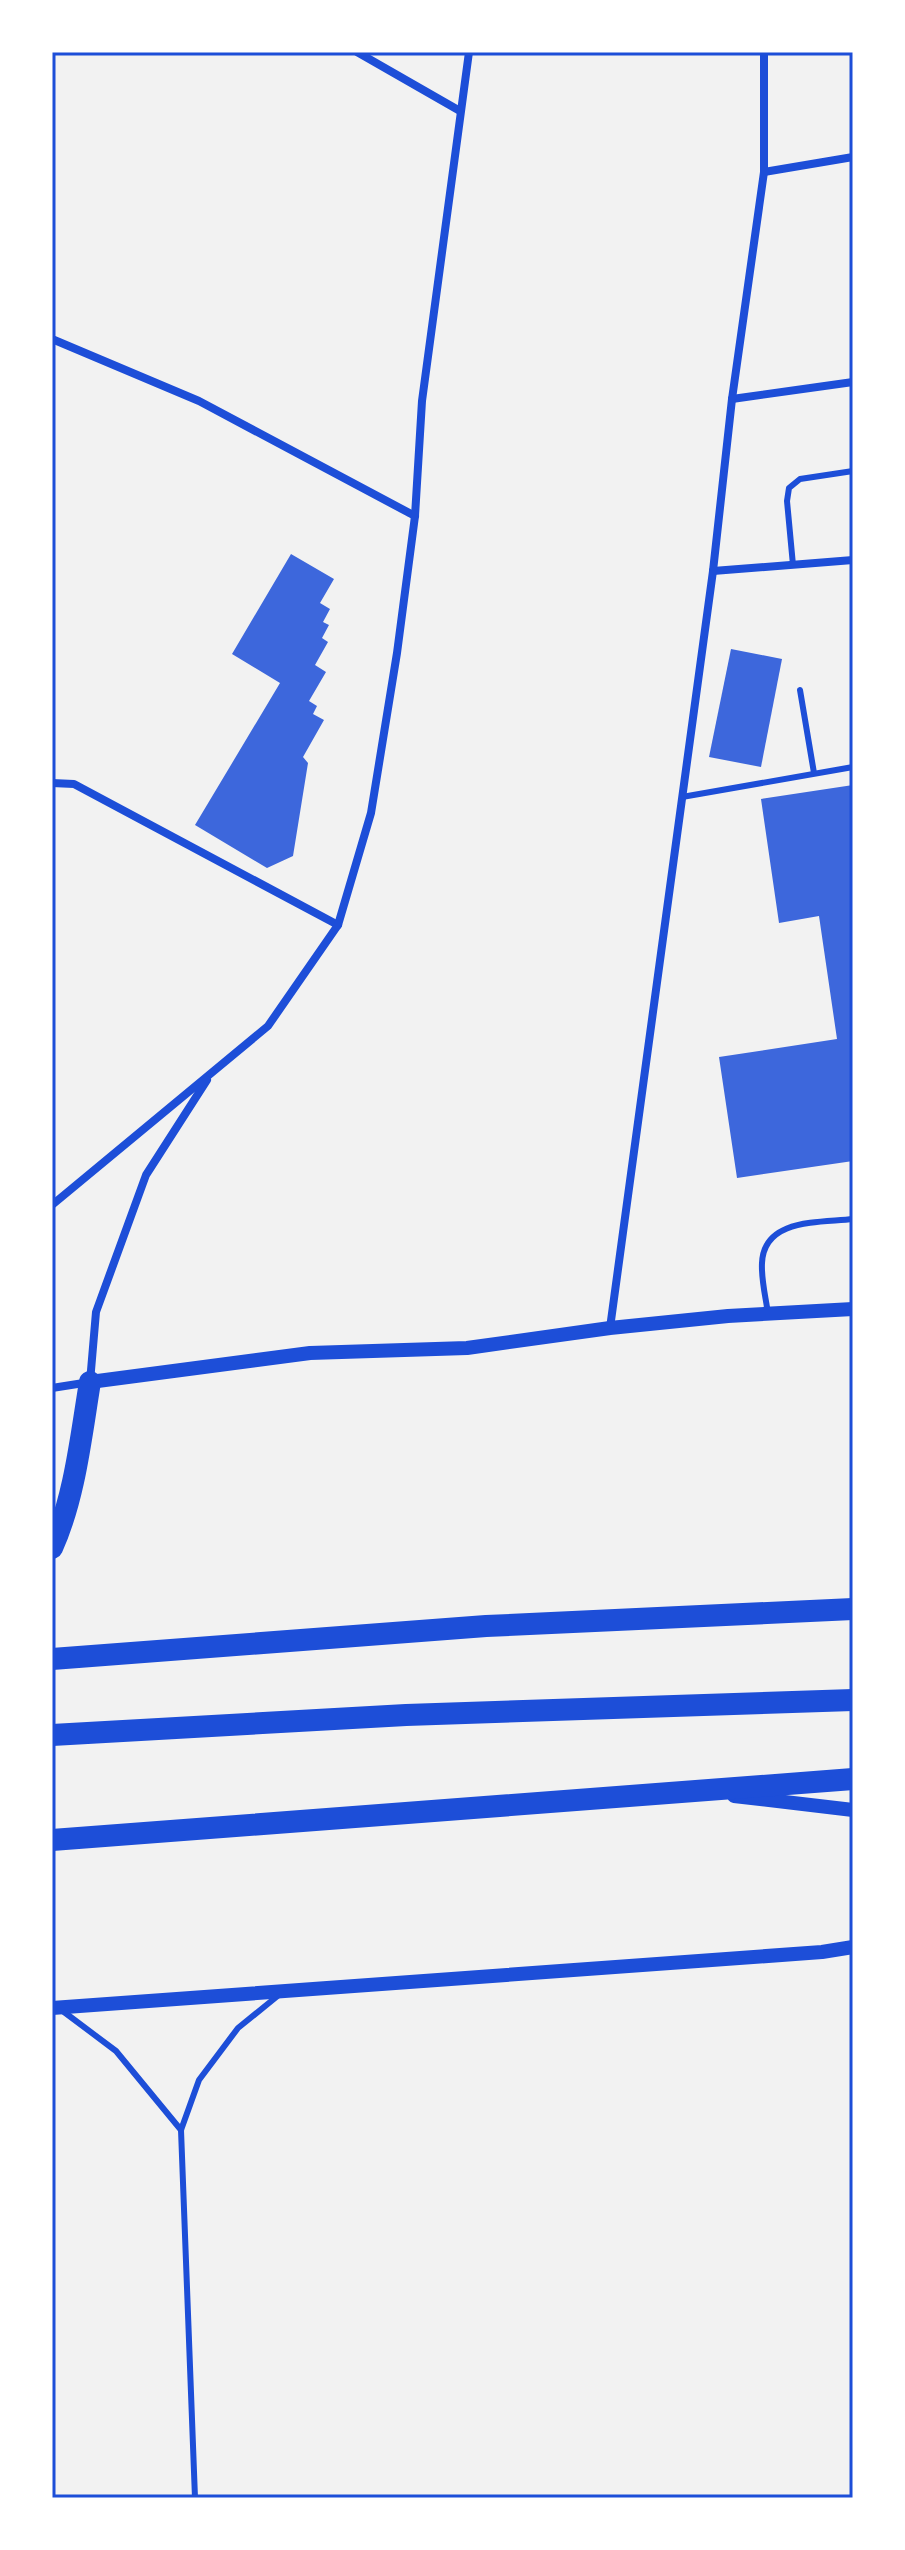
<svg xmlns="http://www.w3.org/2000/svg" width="905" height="2550" viewBox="0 0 905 2550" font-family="'Nunito Sans',sans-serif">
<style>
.building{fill:#3d67dc}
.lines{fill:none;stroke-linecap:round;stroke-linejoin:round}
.service{stroke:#1d4ed8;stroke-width:6}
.minor{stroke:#1d4ed8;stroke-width:8}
.tertiary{stroke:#1d4ed8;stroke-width:14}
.trunk{stroke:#1d4ed8;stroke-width:22}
.neatline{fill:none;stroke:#1d4ed8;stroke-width:3}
</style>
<rect width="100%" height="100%" fill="#f2f2f2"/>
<!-- building -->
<g class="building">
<polygon points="291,554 334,579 320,603 330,609 323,622 329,625 322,638 328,642 315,665 326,672 309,701 317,706 313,714 324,720 303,757 308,763 293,856 267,868 195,825 280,683 232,654"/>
<polygon points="731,649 782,659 761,767 709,757"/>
<polygon points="853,785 853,1161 737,1178 719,1057 837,1039 819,916 779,923 761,799"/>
</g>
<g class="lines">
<!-- service -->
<g class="service">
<polyline points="793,565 787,501 789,488 800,479 853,471"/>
<polyline points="800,690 814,773"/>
<polyline points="682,797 853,767"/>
<path d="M768,1314C766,1298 761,1280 762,1263C764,1218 819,1223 853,1219"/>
<polyline points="60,2009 116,2051 181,2130"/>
<polyline points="195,2498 181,2130 199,2080 238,2028 280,1994"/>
</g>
<!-- minor -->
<g class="minor">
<polyline points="357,52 460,111"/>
<polyline points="764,172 853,157"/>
<polyline points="52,339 199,401 415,516"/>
<polyline points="732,399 853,382"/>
<polyline points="713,571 853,560"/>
<polyline points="52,783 74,784 338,925"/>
<polyline points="52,1205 268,1026 338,925 371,813 397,653 415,516 422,401 469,52"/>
<polyline points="610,1328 713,571 732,399 764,172 764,52"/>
<polyline points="52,1388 90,1382 96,1312 146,1175 207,1080"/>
</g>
<!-- tertiary -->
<g class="tertiary">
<polyline points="90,1382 310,1353 467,1348 610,1328 728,1316 853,1309"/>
<polyline points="734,1796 853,1810"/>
<polyline points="52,2008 822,1952 853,1947"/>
</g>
<!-- trunk -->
<g class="trunk">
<path d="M52,1548C75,1497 81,1436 90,1382"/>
<polyline points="52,1659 486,1626 853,1609"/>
<polyline points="52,1735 406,1715 853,1700"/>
<polyline points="52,1840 853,1779"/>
</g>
</g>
<!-- border -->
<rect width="905" height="2550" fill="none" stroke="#ffffff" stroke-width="108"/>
<rect x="54" y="54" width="797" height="2442" class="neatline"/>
</svg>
